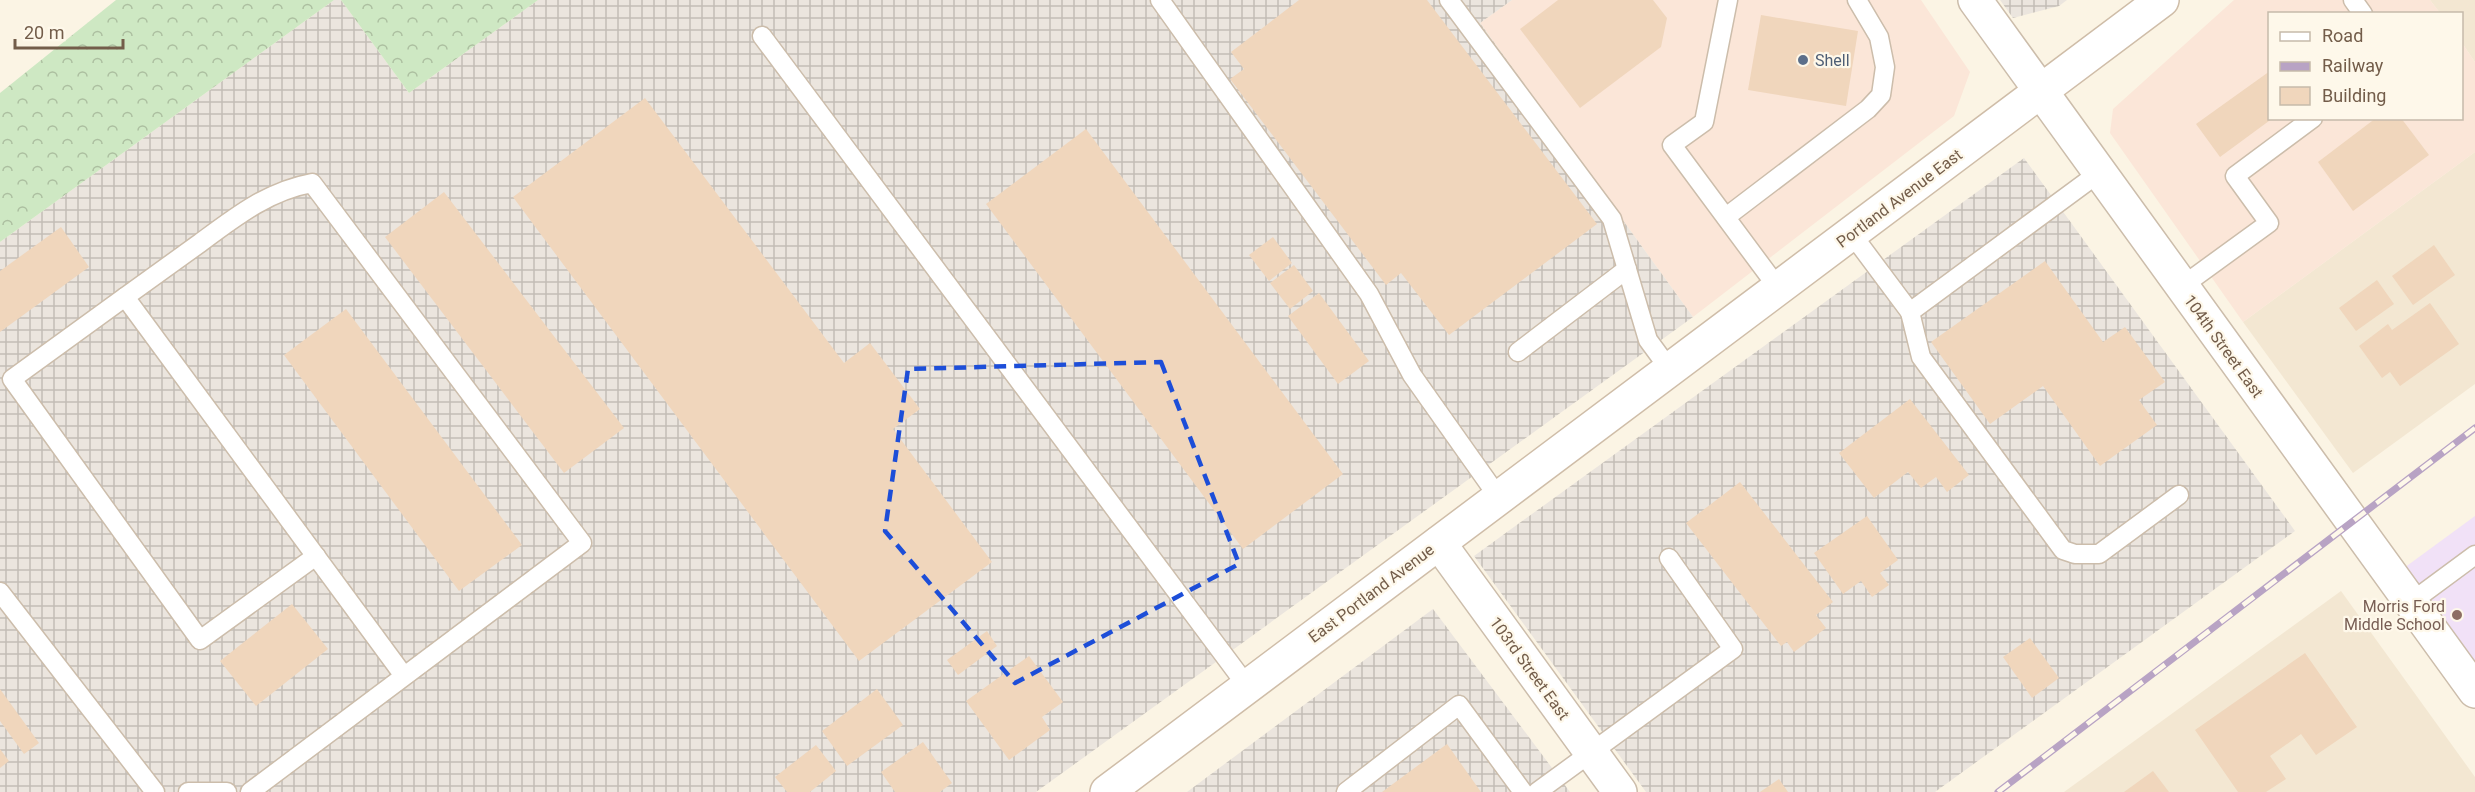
<svg xmlns="http://www.w3.org/2000/svg" width="2475" height="792" viewBox="0 0 2475 792" font-family="Roboto,sans-serif">
<style>
.residential{fill:#f3e7d2}
.commercial{fill:#fbe6d8}
.industrial{fill:url(#industrial-grid)}
.education{fill:#f1e1f7}
.forest{fill:url(#forest-crowns)}
.building{fill:#f0d6bc}
.lines{fill:none;stroke-linecap:round;stroke-linejoin:round}
.service-casing{stroke:#ccbdab;stroke-width:21}
.minor-casing{stroke:#ccbdab;stroke-width:36}
.tertiary-casing{stroke:#ccbdab;stroke-width:36}
.secondary-casing{stroke:#cfbda8;stroke-width:36}
.service{stroke:#fff;stroke-width:18}
.minor{stroke:#fff;stroke-width:33}
.tertiary{stroke:#fff;stroke-width:33}
.secondary{stroke:#fff;stroke-width:33}
.rail-casing{stroke:#b8a3c4;stroke-width:7}
.rail{stroke:#fef8ea;stroke-width:4.5;stroke-dasharray:14;stroke-linecap:butt}
.marked{fill:none;stroke:#1d4ed8;stroke-width:4.5;stroke-dasharray:12 8;stroke-linejoin:round}
.service-dot{fill:#5c6f8a;stroke:#fef8ea;stroke-width:2}
.education-dot{fill:#8d6e63;stroke:#fef8ea;stroke-width:2}
.labels{text-anchor:middle;stroke-width:4.5;stroke-linejoin:round;paint-order:stroke}
.service-label{font-size:16px;fill:#4e5e75;stroke:#fef8ea;text-anchor:start}
.street-label{font-size:16px;fill:#735d4a;stroke:#fef8ea}
.education-label{font-size:16px;fill:#785e54;stroke:#fef8ea;text-anchor:end}
</style>
<defs>
<pattern id="industrial-grid" width="8" height="8" patternUnits="userSpaceOnUse" patternTransform="scale(1.5)"><rect width="8" height="8" fill="#ebe5de"/><path d="M0 4h8M4 0v8" fill="none" stroke="#c3bdb6"/></pattern>
<pattern id="forest-crowns" width="20" height="18" patternUnits="userSpaceOnUse" patternTransform="scale(1.5)"><rect width="20" height="18" fill="#cee8c3"/><path d="M2 6a3 3 0 1 1 6 0M12 15a3 3 0 1 1 6 0" fill="none" stroke="#acbfa0"/></pattern>
</defs>
<rect width="100%" height="100%" fill="#fbf4e4"/>
<!-- residential -->
<g class="residential">
<polygon points="2430,0 2475,0 2475,62 2462,43 2462,14 2440,13"/>
<polygon points="2475,152 2475,384 2353,473 2243,322"/>
<polygon points="2341,591 2475,777 2475,792 2064,792"/>
</g>
<!-- commercial -->
<g class="commercial">
<polygon points="1512,0 1921,0 1970,72 1954,116 1693,317 1480,23"/>
<polygon points="2234,0 2430,0 2440,13 2270,14 2270,118 2462,118 2462,43 2475,62 2475,152 2243,322 2110,133 2113,109"/>
</g>
<!-- industrial -->
<g class="industrial">
<polygon points="334,0 341,0 409,93 538,0 1512,0 1480,23 1693,317 1036,792 0,792 0,242"/>
<polygon points="2000,0 2067,0 2059,6 2013,18"/>
<polygon points="2024,158 2295,531 1935,792 1646,792 1474,556"/>
<polygon points="1433,609 1570,792 1187,792"/>
</g>
<!-- education -->
<polygon class="education" points="2475,516 2475,662 2404,568"/>
<!-- forest -->
<g class="forest">
<polygon points="116,0 334,0 0,242 0,93"/>
<polygon points="341,0 538,0 409,93"/>
</g>
<!-- building -->
<g class="building">
<polygon points="1299,0 1427,0 1597,224 1449,335 1401,273 1386,285 1230,79 1244,69 1231,52"/>
<polygon points="1558,0 1653,0 1667,18 1661,47 1580,108 1520,29"/>
<polygon points="1761,15 1858,31 1846,106 1748,90"/>
<polygon points="2270,71 2270,118 2273,118 2220,157 2196,124"/>
<polygon points="645,98 844,363 870,343 920,409 893,429 992,562 859,661 513,197"/>
<polygon points="2376,118 2401,118 2429,155 2353,211 2318,162"/>
<polygon points="1086,129 1343,474 1243,549 986,204"/>
<polygon points="444,192 624,428 564,473 385,237"/>
<polygon points="61,227 89,267 0,332 0,271"/>
<polygon points="1273,237 1292,263 1269,281 1249,255"/>
<polygon points="2434,245 2455,275 2413,305 2392,276"/>
<polygon points="2045,261 2103,342 2125,327 2165,382 2139,400 2157,425 2100,466 2043,386 1990,424 1931,342"/>
<polygon points="1294,265 1313,291 1290,309 1270,283"/>
<polygon points="2377,280 2394,304 2356,331 2339,308"/>
<polygon points="1319,293 1369,361 1338,384 1288,316"/>
<polygon points="2430,303 2459,344 2400,386 2390,372 2382,378 2359,346 2388,324 2392,330"/>
<polygon points="346,309 522,545 459,591 284,355"/>
<polygon points="1910,399 1969,475 1947,492 1936,477 1921,488 1908,472 1874,498 1839,453"/>
<polygon points="1740,482 1833,602 1816,615 1826,628 1794,652 1787,642 1781,646 1686,523"/>
<polygon points="1867,516 1898,560 1880,573 1889,585 1872,597 1861,581 1843,594 1814,553"/>
<polygon points="292,604 328,649 256,706 220,661"/>
<polygon points="987,631 997,646 958,675 947,660"/>
<polygon points="2030,638 2059,678 2032,698 2003,657"/>
<polygon points="2305,653 2357,727 2316,755 2301,734 2270,756 2286,779 2266,792 2238,792 2195,730"/>
<polygon points="1029,656 1063,702 1042,717 1050,730 1009,760 966,701"/>
<polygon points="0,689 39,743 24,754 0,721"/>
<polygon points="877,689 903,725 847,766 822,731"/>
<polygon points="923,742 952,783 940,792 895,792 881,772"/>
<polygon points="1447,744 1481,792 1382,792"/>
<polygon points="816,745 836,771 810,792 787,792 775,777"/>
<polygon points="0,749 9,761 0,768"/>
<polygon points="2153,771 2169,792 2124,792"/>
<polygon points="1779,779 1788,792 1760,792"/>
</g>
<g class="lines">
<!-- service casing -->
<g class="service-casing">
<g id="service">
<polyline points="1160,0 1369,294 1412,375 1499,498"/>
<polyline points="1449,0 1612,219 1648,340 1670,370"/>
<polyline points="1728,0 1704,122 1672,145 1778,288"/>
<polyline points="2353,0 2363,14"/>
<polyline points="762,36 1247,686"/>
<polyline points="1726,217 1868,109 1881,95 1885,67 1879,37 1857,0"/>
<polyline points="1851,233 1910,312 2100,172"/>
<polyline points="2181,287 2269,223 2235,176 2313,118"/>
<polyline points="125,297 12,379 200,640 316,556"/>
<polyline points="1910,312 1921,357 2063,550 2075,554 2099,554 2179,495"/>
<polyline points="1518,352 1627,269"/>
<polyline points="0,592 155,792"/>
<polyline points="2410,603 2475,555"/>
<polyline points="188,792 227,792"/>
<path d="M250,792L582,543L312,183C268,191 235,217 200,243C175,261 150,279 125,297L404,676"/>
<polyline points="1346,792 1459,705 1523,792"/>
<polyline points="1537,792 1733,649 1669,558"/>
</g>
</g>
<!-- minor casing -->
<g class="minor-casing">
<polyline id="minor" points="1439,543 1620,792"/>
</g>
<!-- tertiary casing -->
<g class="tertiary-casing">
<polyline id="tertiary" points="1975,0 2475,691"/>
</g>
<!-- secondary casing -->
<g class="secondary-casing">
<polyline id="secondary" points="1107,792 2162,0"/>
</g>
<!-- service -->
<use href="#service" class="service"/>
<!-- minor -->
<use href="#minor" class="minor"/>
<!-- tertiary -->
<use href="#tertiary" class="tertiary"/>
<!-- secondary -->
<use href="#secondary" class="secondary"/>
<!-- rail casing -->
<g class="rail-casing">
<polyline id="rail" points="1998,792 2475,428"/>
</g>
<!-- rail -->
<use href="#rail" class="rail"/>
</g>
<!-- marked area -->
<path class="marked" d="M1161,362L1239,564L1015,683L885,531L908,369Z"/>
<!-- markers -->
<circle class="service-dot" cx="1803" cy="60" r="6"/>
<circle class="education-dot" cx="2457" cy="615" r="6"/>
<g class="labels">
<!-- service labels -->
<g class="service-label">
<text x="1815" y="66">Shell</text>
</g>
<!-- street labels -->
<g class="street-label">
<text transform="translate(1899 198) rotate(-37)" y="6">Portland Avenue East</text>
<text transform="translate(2224 346) rotate(54)" y="6">104th Street East</text>
<text transform="translate(1371 593) rotate(-37)" y="6">East Portland Avenue</text>
<text transform="translate(1530 668) rotate(54)" y="6">103rd Street East</text>
</g>
<!-- education labels -->
<g class="education-label">
<text x="2445" y="612">Morris Ford<tspan x="2445" dy="18">Middle School</tspan></text>
</g>
</g>
<!-- legend -->
<rect x="2268" y="12" width="195" height="108" fill="#fef8ea" stroke="#c6baaa" stroke-width="1.5"/>
<rect x="2280" y="32" width="30" height="9" fill="#ffffff" stroke="#c6baaa" stroke-width="1.5"/>
<text x="2322" y="42" font-size="18" fill="#735d4a">Road</text>
<rect x="2280" y="62" width="30" height="9" fill="#b8a3c4" stroke="#c6baaa" stroke-width="1.5"/>
<text x="2322" y="72" font-size="18" fill="#735d4a">Railway</text>
<rect x="2280" y="87" width="30" height="18" fill="#f0d6bc" stroke="#c6baaa" stroke-width="1.5"/>
<text x="2322" y="102" font-size="18" fill="#735d4a">Building</text>
<!-- scale -->
<path d="M15 39v9h108v-9" fill="none" stroke="#735d4a" stroke-width="3"/>
<text x="24" y="39" font-size="18" fill="#735d4a" stroke="#fef8ea" stroke-width="4.5" paint-order="stroke">20 m</text>
</svg>
